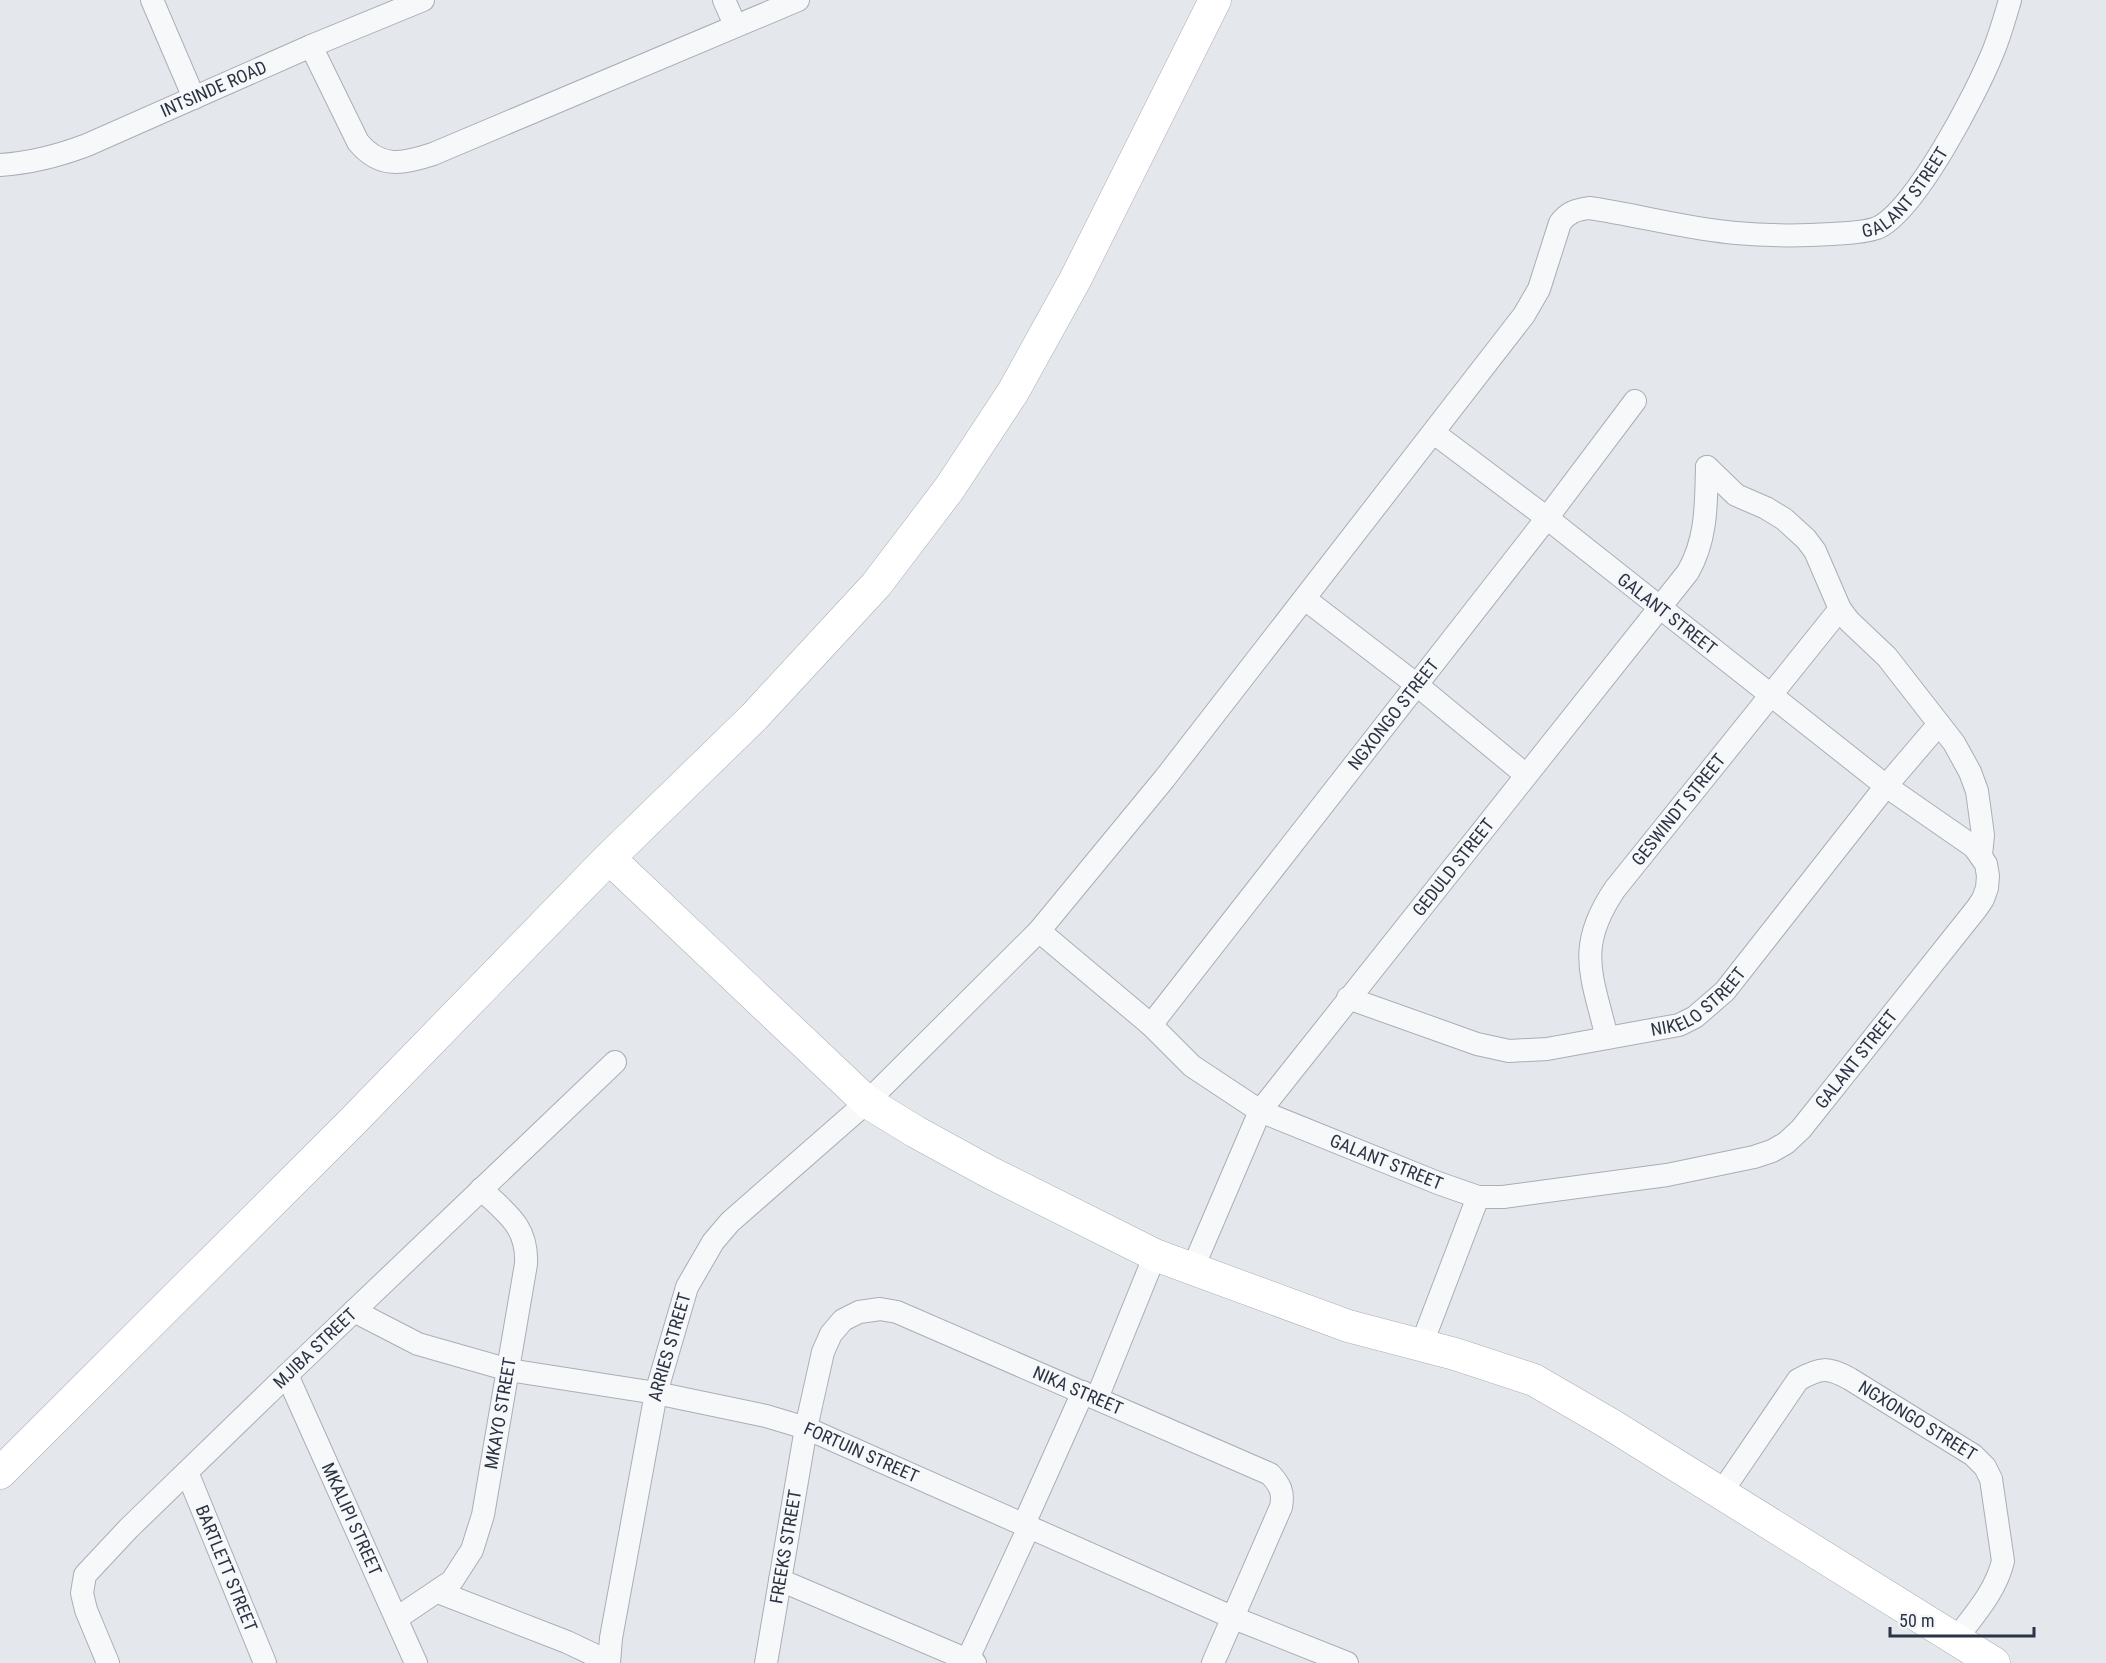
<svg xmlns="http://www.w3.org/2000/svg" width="2106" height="1663" viewBox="0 0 2106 1663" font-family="'Roboto Condensed',sans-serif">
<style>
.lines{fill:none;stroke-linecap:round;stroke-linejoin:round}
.street-casing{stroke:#a9aeb7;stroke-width:24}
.secondary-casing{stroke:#a9aeb7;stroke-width:33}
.street{stroke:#f7f8fa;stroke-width:22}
.secondary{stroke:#fff;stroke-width:32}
.labels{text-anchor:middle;stroke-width:5;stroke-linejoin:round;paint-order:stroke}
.street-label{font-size:18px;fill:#2b3445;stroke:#f4f6f9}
</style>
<rect width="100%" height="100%" fill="#e4e7ec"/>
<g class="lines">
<!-- street casing -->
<g class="street-casing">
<g id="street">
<polyline points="152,0 194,98"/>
<polyline points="724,0 735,25"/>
<path d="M311,46L358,142C380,169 403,164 433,154L798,0"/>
<path id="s1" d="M0,165C31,163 58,156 87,145L311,46L423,0"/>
<polyline points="1707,467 1736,495 1766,508 1784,519 1806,539 1815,551 1840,609 1849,621 1887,657 1954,743 1970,772 1977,791 1983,835 1981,855"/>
<polyline points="1305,599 1417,685 1526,775"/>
<path id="s2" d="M1039,931L1151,1025L1192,1066L1260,1111L1438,1183L1478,1197H1503L1667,1175L1754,1157L1772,1151L1786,1143L1801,1129L1977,908L1983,899L1987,888L1988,876L1986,864L1974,847L1886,786L1547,518L1434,433"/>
<path id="s3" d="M1348,998L1477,1044L1509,1051L1547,1049L1679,1025L1695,1017L1725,991L1886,786L1939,724"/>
<path id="s4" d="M1151,1025L1547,518L1635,401"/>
<path id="s5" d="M1607,1038C1592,975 1575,948 1615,889L1840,609"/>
<path id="s6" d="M1192,1270L1260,1111L1688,572C1707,539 1706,504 1707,467"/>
<path id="s7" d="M354,1311L418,1344L509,1370L656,1393L766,1416L806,1428L1234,1618L1347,1663"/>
<polyline points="1421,1346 1478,1197"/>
<path id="s8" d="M287,1375L416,1663"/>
<polyline points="1097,1398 1155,1255"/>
<path id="s9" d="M187,1472L265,1663"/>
<path id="s10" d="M1721,1493L1798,1380C1821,1367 1828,1367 1850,1379L1973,1455L1985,1467L1991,1479L2003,1561C1996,1591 1974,1615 1956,1639"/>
<polyline points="1024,1524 1083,1392"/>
<polyline points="780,1580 975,1663"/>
<polyline points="438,1592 567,1642 609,1662"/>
<path id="s11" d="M397,1618L452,1581L472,1550L483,1515L526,1264C528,1226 506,1213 481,1189"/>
<path id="s12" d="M108,1663L86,1610L82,1593L85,1575L129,1528L287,1375L615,1062"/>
<path id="s13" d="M609,1663L611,1638L656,1393L687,1287L713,1242L730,1222L867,1102L1039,931L1165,778L1524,315L1539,289L1560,223C1568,212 1576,210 1589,208C1638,215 1687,229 1736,233C1768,236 1800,236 1832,234C1846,233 1863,233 1877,228C1915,212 1977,92 1993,52C2000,35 2005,17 2010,0"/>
<path id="s14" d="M766,1663L806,1428L823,1352L831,1334L843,1320L859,1312L880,1309L897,1312L1270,1474C1280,1485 1284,1492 1281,1507L1213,1663"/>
<polyline points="966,1663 1029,1527"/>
</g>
</g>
<!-- secondary casing -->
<g class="secondary-casing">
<g id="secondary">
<polyline points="609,858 867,1102 916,1132 989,1172 1155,1255 1348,1326 1455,1354 1534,1380 1610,1424 1994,1663"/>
<polyline points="0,1473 352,1122 609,858 754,717 876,585 949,489 1013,392 1075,280 1215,0"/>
</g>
</g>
<!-- street -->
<use href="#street" class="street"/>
<!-- secondary -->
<use href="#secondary" class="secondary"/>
</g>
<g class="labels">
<!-- street labels -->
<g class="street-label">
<text dy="6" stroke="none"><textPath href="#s1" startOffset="228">INTSINDE ROAD</textPath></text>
<text dy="6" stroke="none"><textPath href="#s13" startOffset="2140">GALANT STREET</textPath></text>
<text transform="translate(1667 614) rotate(38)" y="6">GALANT STREET</text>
<text dy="6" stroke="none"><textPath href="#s4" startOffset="394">NGXONGO STREET</textPath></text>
<text dy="6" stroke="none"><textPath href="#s5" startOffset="258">GESWINDT STREET</textPath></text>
<text dy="6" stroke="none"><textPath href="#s6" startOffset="484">GEDULD STREET</textPath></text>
<text dy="6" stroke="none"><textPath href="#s3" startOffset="370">NIKELO STREET</textPath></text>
<text dy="6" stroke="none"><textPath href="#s2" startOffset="944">GALANT STREET</textPath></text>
<text dy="6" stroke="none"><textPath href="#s2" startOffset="422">GALANT STREET</textPath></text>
<text dy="6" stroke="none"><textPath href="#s13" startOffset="322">ARRIES STREET</textPath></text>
<text dy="6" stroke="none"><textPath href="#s12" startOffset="416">MJIBA STREET</textPath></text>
<text dy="6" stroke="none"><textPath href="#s14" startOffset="608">NIKA STREET</textPath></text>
<text dy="6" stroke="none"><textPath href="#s11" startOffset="243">MKAYO STREET</textPath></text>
<text dy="6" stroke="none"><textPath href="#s10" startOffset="272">NGXONGO STREET</textPath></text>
<text dy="6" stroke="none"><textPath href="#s7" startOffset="530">FORTUIN STREET</textPath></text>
<text dy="6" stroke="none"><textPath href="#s8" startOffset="158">MKALIPI STREET</textPath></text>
<text dy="6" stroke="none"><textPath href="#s14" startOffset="118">FREEKS STREET</textPath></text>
<text dy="6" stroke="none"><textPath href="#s9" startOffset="104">BARTLETT STREET</textPath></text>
</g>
</g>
<!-- scale -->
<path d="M1890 1627v9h144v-9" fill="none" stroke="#2b3445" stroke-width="3"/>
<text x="1899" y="1627" font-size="18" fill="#2b3445" stroke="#f4f6f9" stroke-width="4.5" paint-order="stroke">50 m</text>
</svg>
